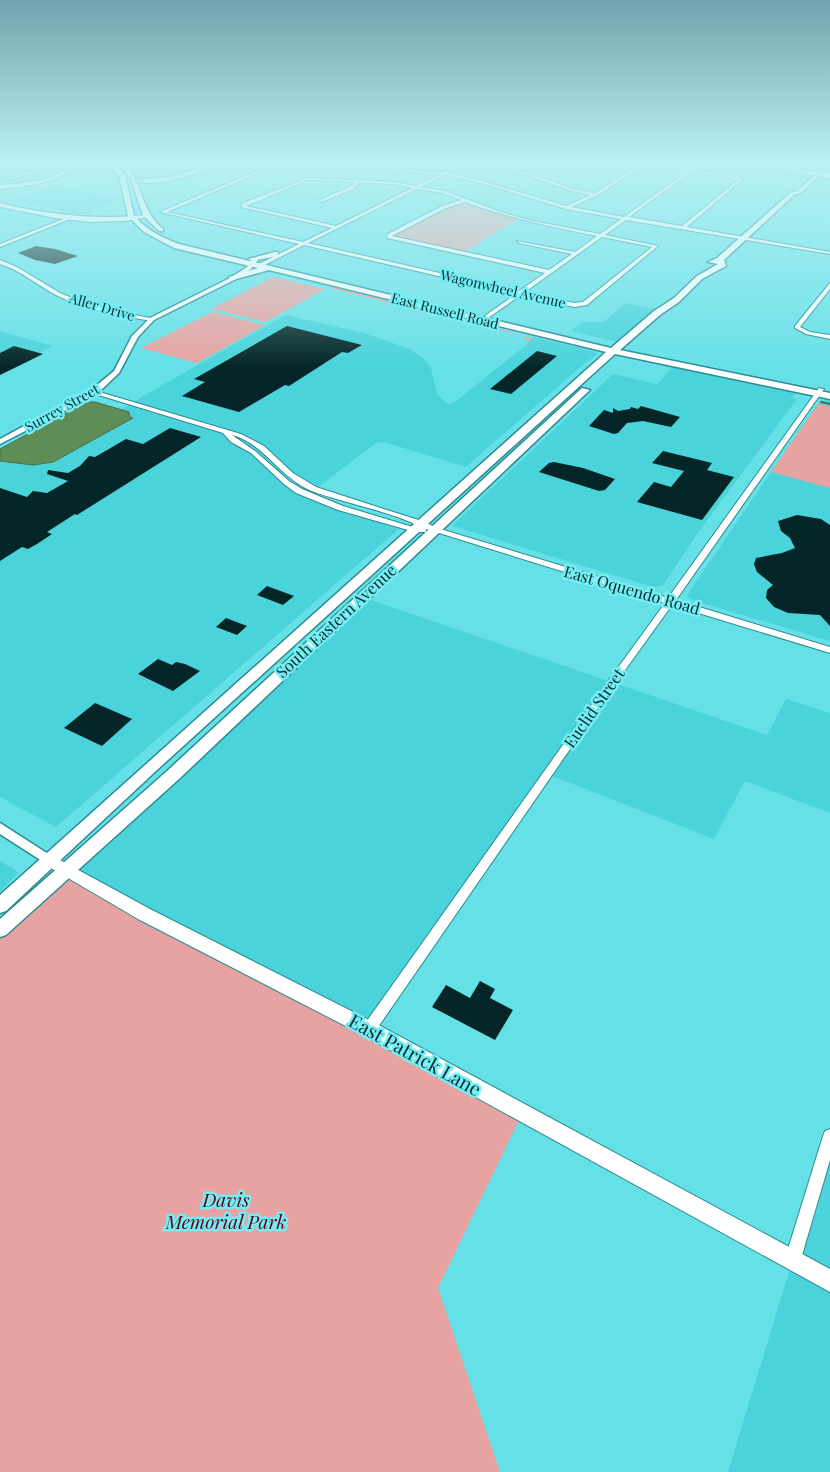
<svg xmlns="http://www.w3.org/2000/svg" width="830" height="1472" viewBox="0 0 830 1472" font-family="'Playfair Display',serif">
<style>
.built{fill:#4ad3db}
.green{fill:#e7a3a2}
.water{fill:#608d57;stroke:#44704b}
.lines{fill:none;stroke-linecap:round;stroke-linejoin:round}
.stream{stroke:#44704b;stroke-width:2}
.building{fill:#052628}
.minor-casing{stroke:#298b90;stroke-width:2}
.tertiary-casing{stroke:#298b90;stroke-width:3}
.secondary-casing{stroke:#298b90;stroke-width:2}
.primary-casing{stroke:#298b90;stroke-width:3}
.minor{fill:#fff;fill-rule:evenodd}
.tertiary{fill:#fff;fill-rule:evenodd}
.secondary{fill:#fff;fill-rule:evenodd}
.primary{fill:#fff;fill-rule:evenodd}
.labels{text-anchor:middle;stroke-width:5;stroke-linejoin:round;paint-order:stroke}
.far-street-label{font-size:14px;fill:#022c2e;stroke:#75edf4}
.street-label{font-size:16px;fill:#022c2e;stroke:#75edf4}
.near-street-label{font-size:19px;fill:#022c2e;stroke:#75edf4}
.near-park-label{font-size:19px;font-style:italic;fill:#5f0113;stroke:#75edf4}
</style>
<rect width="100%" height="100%" fill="#66e0e7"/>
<!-- built -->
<g class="built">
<polygon points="55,186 112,198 118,201 83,215 12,200"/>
<polygon points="625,303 655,309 618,342 571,331 582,322 604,322"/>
<polygon points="285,315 364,333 410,349 423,358 431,368 437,394 448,404 455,402 525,346 533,337 593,351 598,354 585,363 466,467 384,442 376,443 304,498 399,529 56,827 0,797 0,449 87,402 95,402 121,409"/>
<polygon points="0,331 17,336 53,346 0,372"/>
<polygon points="673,367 795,393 792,397 797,399 697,534 663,585 653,587 452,526 613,374 657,384"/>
<polygon points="830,400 830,641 692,600 687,595 820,401"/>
<polygon points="362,597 767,735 786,699 830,713 830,813 745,781 714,839 547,774 369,1029 68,870"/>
<polygon points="0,861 10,867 11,866 18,873 0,892"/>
<polygon points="830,1136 830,1472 728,1472 792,1262"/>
</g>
<!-- green -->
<g class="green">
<polygon points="469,201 518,219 461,254 389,236 436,212"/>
<polygon points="273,277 325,289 265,322 211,309"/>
<polygon points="333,286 477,322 533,339 530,341 524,339 526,337 429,312 425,314 407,310 410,308 330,288"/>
<polygon points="212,312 265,325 197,363 141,348"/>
<polygon points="818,404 830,406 830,488 771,472"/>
<polygon points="68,870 522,1114 438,1288 500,1472 0,1472 0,936"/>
</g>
<!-- water -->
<polygon class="water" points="87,402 95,402 129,412 130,417 133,418 53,462 33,465 0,461 0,449"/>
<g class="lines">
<!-- stream -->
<polyline class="stream" points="821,402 830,404"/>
</g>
<!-- building -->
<g class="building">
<polygon points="36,246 55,249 78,256 55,264 35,260 18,253"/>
<polygon points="287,326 362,345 348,353 342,352 289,386 285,385 239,412 182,396 205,382 194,379"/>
<polygon points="14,346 43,354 0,375 0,353"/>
<polygon points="537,351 557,356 511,394 490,389"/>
<polygon points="641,406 680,417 671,427 643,421 627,423 618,433 614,434 589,426 604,410 613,413 613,408 618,411 630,409 631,407 638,409"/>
<polygon points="170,428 201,437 77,515 75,514 47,532 52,534 37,544 28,549 22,547 0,561 0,488 27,497 33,491 47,493 68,481 47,474 48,470 68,473 80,466 89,456 95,457 126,439 143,444"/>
<polygon points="663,451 712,463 707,470 734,477 702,520 637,502 654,482 671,487 684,471 652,463"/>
<polygon points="554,462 583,468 615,479 605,490 599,491 539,472 549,463"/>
<polygon points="797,515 821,519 830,525 830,626 820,615 788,613 774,607 766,598 767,590 773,585 757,572 754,564 756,558 782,553 795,548 790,538 781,531 778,521"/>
<polygon points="267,586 294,596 283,605 257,595"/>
<polygon points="226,618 247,626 237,635 216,627"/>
<polygon points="158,659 172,665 176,662 185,664 200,671 173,691 138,674"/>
<polygon points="95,703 132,719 102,746 64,728"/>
<polygon points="480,981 495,989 490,998 513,1010 495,1040 432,1007 446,985 470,998"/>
</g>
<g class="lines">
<!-- minor casing -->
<g class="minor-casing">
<g id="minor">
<path d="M283,160H290L167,212L303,242L332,228L241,207L243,203L307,178L394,182L416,186L439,175L291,160H311L443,173L467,160H473L448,173L483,181L566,206L591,195L571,191L515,171V169L529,160H534L519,170L574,189L595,193L643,162L638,160H649L692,169L706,160H712L696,169L743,179L687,227L830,252V254L626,220L605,235L658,246L587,305L574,307L521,295L488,318L485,316L486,315L516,294L304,245L259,268L257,265L299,244L160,212ZM648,163L689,170L624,217L571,207L598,195ZM693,171L738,180L682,226L629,217ZM445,175L481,183L566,209L621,219L600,234L533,221L501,212L445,191L421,187ZM308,180L354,182L349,187L320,200L322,202L353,189L359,183L394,184L412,188L336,226L246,206ZM417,189L442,193L461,200L440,207L388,234L387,238L545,273L519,291L308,243ZM465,202C509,218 552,227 597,236L575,252L517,241L519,243L572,254L549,270L392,236L444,209ZM602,237L652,247L583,302L574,303L525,292Z"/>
<polygon points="587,160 593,160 579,169 577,169 577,167"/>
<polygon points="71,216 75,217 0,247 0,244"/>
<path d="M0,260L17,267L60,293L82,302L105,309L155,319L152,321C120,316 87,310 58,296C38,286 22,271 0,264Z"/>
<polygon points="830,283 830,289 800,327 810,332 830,335 830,339 806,334 795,328 795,326"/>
<path d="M819,388L824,389L676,600L830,647V653L672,605L615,684L374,1033L369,1035L364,1033L362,1029L364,1025L609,680L665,603L426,529V532H415L338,510L296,493L284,484L251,453L231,442L223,433L92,393V391H96L241,434L264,446L293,473L316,487L390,511L425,522L437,528L668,598ZM232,435C260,442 276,470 300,485C314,494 331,497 347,502C372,509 400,516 423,528H416L343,506L302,489L289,481L255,451Z"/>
<polygon points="830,1129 830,1160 800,1262 797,1267 792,1270 787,1267 784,1262 823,1136 825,1131"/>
</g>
</g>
<!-- tertiary casing -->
<g class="tertiary-casing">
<g id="tertiary">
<path d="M223,160H230C209,171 155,190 133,180L170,177Z"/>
<polygon points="253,259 258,260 251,269 234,280 154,320 138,337 119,373 97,394 0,444 0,439 91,390 114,371 132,336 150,318 230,278 247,267"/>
<polygon points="0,823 53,857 55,860 53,863 49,865 45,863 0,834"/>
</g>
</g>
<!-- secondary casing -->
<g class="secondary-casing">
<g id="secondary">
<polygon points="48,160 54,160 47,168 12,180 7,179 43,166"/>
<path d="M73,160H78C65,185 25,186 0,189V185C22,183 61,182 73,160Z"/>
<polygon points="730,160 745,160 830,174 830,178"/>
<path d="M0,203C49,215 96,220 146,215L149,217L126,221L90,222L55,218L0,207Z"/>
<polygon points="49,854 150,909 375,1023 830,1269 830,1292 363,1035 138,919 44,864 41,860 44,856"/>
</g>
</g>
<!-- primary casing -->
<g class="primary-casing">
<g id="primary">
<path d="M103,160H110L125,175L134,216C147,230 162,238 179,244L611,348L654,311L674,298L697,276L718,264L708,262L717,258L790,193L797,191L830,161V166L801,193L794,195L724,260L726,266L702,279L679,302L660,315L620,350L830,393V399L615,354L157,770L6,911L0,913V895L606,352L269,270L229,281V277L258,268L174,248L144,232L128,216L119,176Z"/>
<path d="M120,163H124C143,183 141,211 163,229V231H159L143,215L131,180Z"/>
<polygon points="275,252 278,252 278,256 252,261 248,259"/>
<polygon points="582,388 590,390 179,779 6,935 0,937 0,919 167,771"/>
</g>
</g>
<!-- minor -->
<use href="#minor" class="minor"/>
<!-- tertiary -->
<use href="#tertiary" class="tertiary"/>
<!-- secondary -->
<use href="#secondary" class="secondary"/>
<!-- primary -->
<use href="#primary" class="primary"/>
</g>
<!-- sky -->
<linearGradient id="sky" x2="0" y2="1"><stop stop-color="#71a4ae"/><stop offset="0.44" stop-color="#baf1f4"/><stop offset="1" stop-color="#baf1f4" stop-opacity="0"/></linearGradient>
<rect width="830" height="367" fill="url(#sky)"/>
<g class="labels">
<!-- far-street labels -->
<g class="far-street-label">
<text transform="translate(503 289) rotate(13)" y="5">Wagonwheel Avenue</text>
<text transform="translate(102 307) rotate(16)" y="5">Aller Drive</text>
<text transform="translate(445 311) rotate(14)" y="5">East Russell Road</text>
<text transform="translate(62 408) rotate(-29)" y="5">Surrey Street</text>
</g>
<!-- street labels -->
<g class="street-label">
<text transform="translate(632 590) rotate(16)" y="6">East Oquendo Road</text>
<text transform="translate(336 621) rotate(-43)" y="6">South Eastern Avenue</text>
<text transform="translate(594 708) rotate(-55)" y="6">Euclid Street</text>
</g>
<!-- near-street labels -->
<g class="near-street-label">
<text transform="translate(415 1055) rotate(29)" y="7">East Patrick Lane</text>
</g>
<!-- near-park labels -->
<g class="near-park-label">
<text x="226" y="1207">Davis<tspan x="226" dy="22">Memorial Park</tspan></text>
</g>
</g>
</svg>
